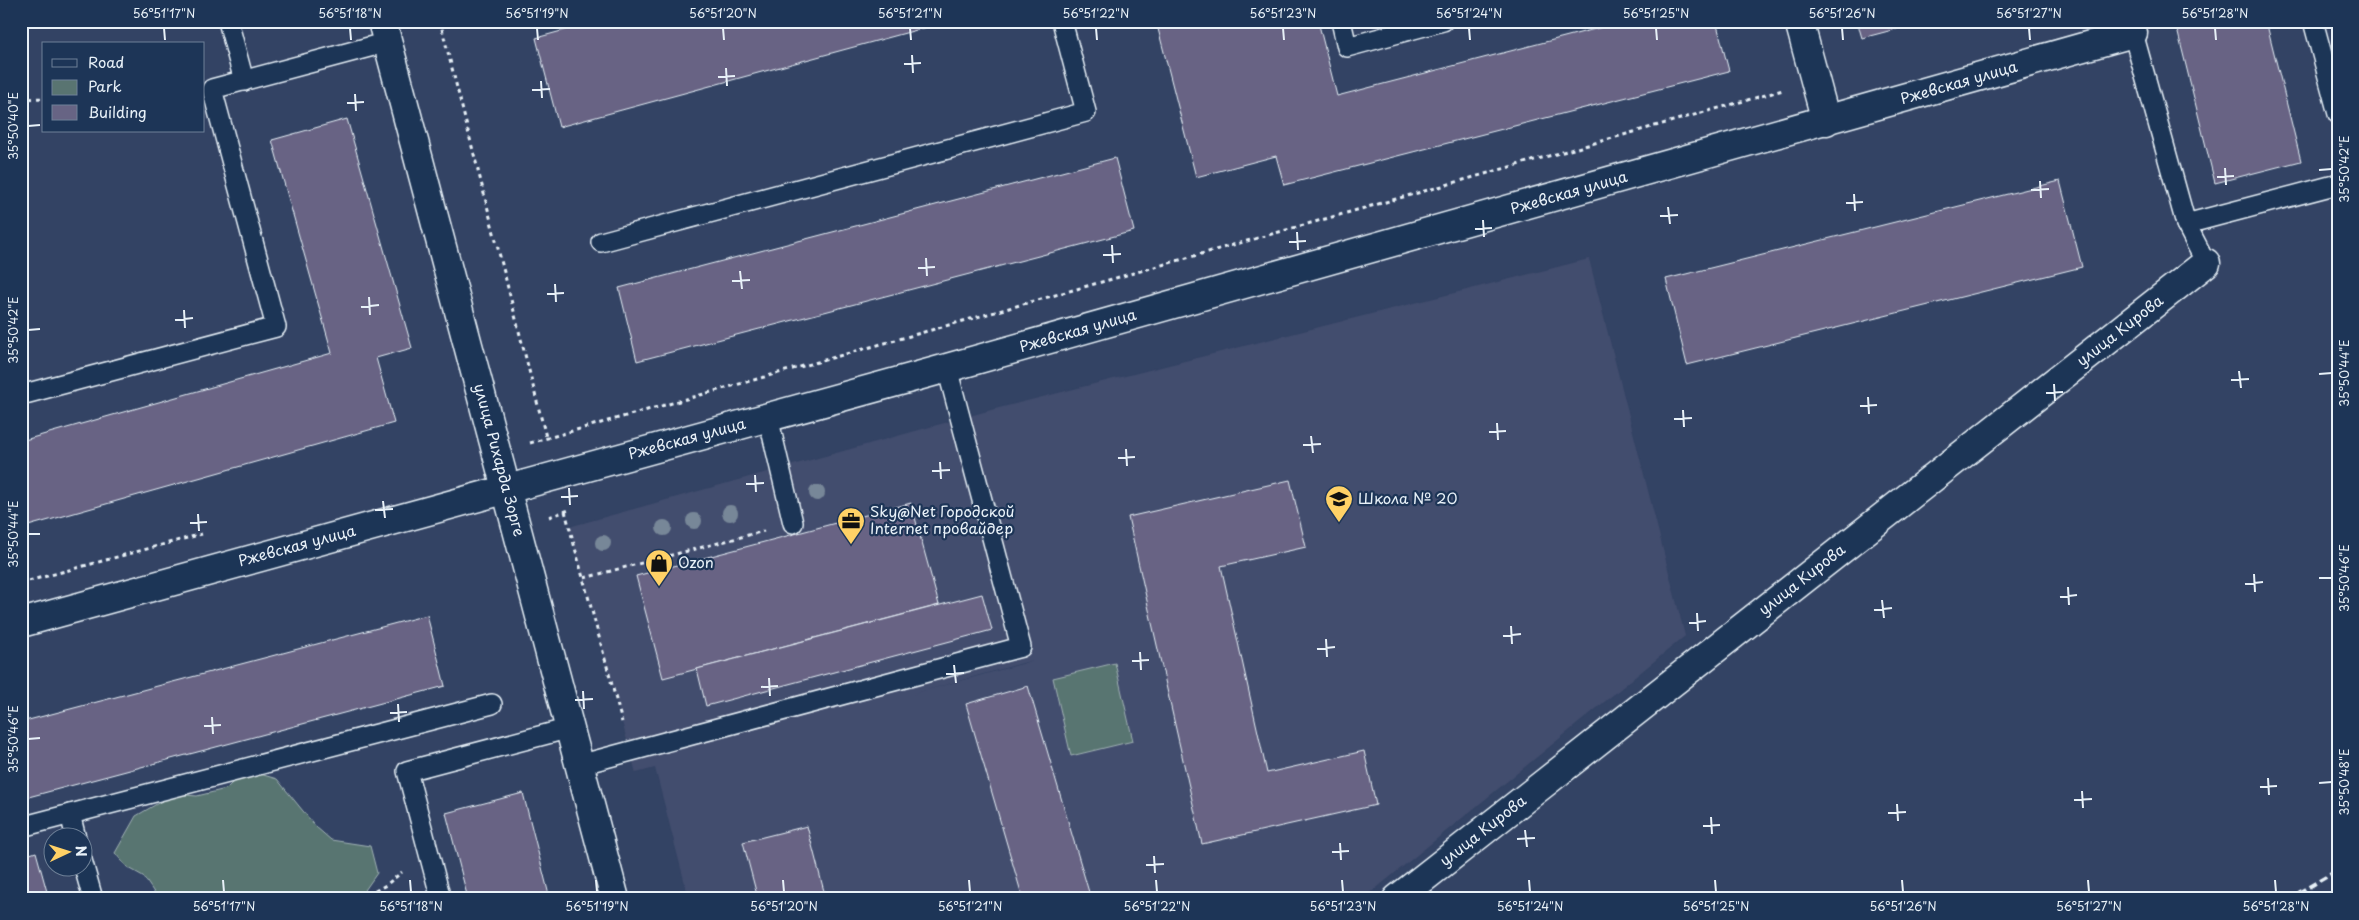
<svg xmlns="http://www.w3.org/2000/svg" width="2359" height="920" viewBox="0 0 2359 920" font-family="'Playpen Sans',sans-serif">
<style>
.built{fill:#434d6e;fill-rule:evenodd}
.green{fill:#597471;stroke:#a0b2b4}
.building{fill:#676484;stroke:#e8f1f8}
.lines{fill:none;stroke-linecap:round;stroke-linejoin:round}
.service-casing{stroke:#e8f1f8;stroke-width:22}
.minor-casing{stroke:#e8f1f8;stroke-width:31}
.path{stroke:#e8f1f8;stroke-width:3;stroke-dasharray:4 4;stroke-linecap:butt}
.service{stroke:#1d3557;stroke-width:19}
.minor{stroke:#1d3557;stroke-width:28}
.rail{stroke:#e8f1f8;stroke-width:4;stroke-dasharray:8 4;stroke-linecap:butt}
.tree{fill:#778798}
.ticks{fill:none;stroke:#e8f1f8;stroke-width:2}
.labels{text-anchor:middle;stroke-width:4.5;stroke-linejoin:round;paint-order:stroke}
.street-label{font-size:15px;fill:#e8f1f8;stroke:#1d3557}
.poi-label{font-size:15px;fill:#e8f1f8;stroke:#1d3557;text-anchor:start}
.neatline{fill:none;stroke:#e8f1f8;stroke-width:2}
.ticks-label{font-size:12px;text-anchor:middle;fill:#e8f1f8}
</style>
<rect width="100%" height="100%" fill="#334364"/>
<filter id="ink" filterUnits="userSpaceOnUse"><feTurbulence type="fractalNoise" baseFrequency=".02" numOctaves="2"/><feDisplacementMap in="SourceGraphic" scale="10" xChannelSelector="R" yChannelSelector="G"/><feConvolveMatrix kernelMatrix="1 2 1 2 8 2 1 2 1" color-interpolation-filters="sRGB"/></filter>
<g filter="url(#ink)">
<!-- built -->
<path class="built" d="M1589,259L1685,636L1363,899H689L655,768L636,773L569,527L995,409ZM1033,660L1022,664L909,695Z"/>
<!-- green -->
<g class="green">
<polygon points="1115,663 1133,741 1071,756 1053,678"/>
<polygon points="260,774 277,779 316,827 331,840 370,846 377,873 363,893 318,895 310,899 153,899 155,894 143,876 127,867 115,853 136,816 174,794 197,796 226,789 236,779"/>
</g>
<!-- building -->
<g class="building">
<polygon points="598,21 946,21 946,22 559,127 536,38"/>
<polygon points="1156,21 1318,21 1337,96 1626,21 1716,21 1729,71 1284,185 1276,156 1196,177"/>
<polygon points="1857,21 1927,21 1862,38"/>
<polygon points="2175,21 2266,21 2301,161 2215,183"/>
<polygon points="347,119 412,348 376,358 394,423 21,528 21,441 332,353 272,140"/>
<polygon points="1115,158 1134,231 637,361 619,288"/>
<polygon points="2060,181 2082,267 1687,365 1666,279"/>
<polygon points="1290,480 1306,547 1221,566 1267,773 1364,751 1376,805 1202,844 1128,517"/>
<polygon points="911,503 939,605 663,678 636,576"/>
<polygon points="982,594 992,630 706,706 697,669"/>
<polygon points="427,615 445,686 21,799 21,722"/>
<polygon points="1028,686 1091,899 1023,899 966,704"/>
<polygon points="523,793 550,899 468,899 446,813"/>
<polygon points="807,826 826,899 758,899 743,842"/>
<polygon points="36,852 49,899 21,899 21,857"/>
</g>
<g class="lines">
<!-- service casing -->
<g class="service-casing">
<g id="service">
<polyline points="228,21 244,81"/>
<polyline points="1341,21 1347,47 1443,21"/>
<polyline points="2313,21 2338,114"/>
<polyline points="2130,22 2186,224 2206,263"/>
<polyline points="2186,224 2338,184"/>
<polyline points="601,242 1086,112 1062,21"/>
<polyline points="21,395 276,327 212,89 388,42"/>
<polyline points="768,417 793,523"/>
<polyline points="579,765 1021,647 947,368"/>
<polyline points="70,814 76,838"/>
<polyline points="21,827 492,704"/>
<polyline points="82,860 93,899"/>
<polyline points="441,899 407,771 570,728"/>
</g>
</g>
<!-- minor casing -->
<g class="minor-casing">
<g id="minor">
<polyline points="382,21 615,899"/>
<polyline points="1799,21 1826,121"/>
<polyline points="21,623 947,368 2133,33"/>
<polyline points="1397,899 2206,263"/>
</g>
</g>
<!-- path -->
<g class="path">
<polyline points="440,21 546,437"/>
<polyline points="21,99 44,98"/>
<polyline points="530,443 1783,90"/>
<polyline points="565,511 622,722"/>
<polyline points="549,517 569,510"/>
<polyline points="584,578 764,531"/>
<polyline points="21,583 202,534"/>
<polyline points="361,899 386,885 402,872"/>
</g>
<!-- service -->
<use href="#service" class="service"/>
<!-- minor -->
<use href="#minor" class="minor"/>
<!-- rail -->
<polyline class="rail" points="2288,899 2338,870"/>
</g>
<!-- trees -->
<g class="tree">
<circle cx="817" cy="493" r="8"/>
<circle cx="730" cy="513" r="8"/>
<circle cx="694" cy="521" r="8"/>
<circle cx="664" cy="528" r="8"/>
<circle cx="603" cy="543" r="8"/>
</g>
</g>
<!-- ticks -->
<path class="ticks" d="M164,28L165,40M350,28L351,40M537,28L538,40M723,28L724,40M910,28L911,40M1096,28L1097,40M1283,28L1284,40M1469,28L1470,40M1656,28L1657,40M1842,28L1843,40M2029,28L2030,40M2215,28L2216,40M912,55L913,73M904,64L921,63M726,68L727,86M718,77L735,76M541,81L542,98M532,90L550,89M355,94L356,111M347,103L364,102M28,126L40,125M2225,168L2226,185M2319,170L2332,169M2217,177L2234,176M2040,181L2041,198M2031,190L2049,189M1854,194L1855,211M1846,203L1863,202M1668,207L1670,224M1660,216L1678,215M1483,220L1484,237M1475,229L1492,228M1297,232L1298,250M1289,242L1306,241M1112,245L1113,263M1103,255L1121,254M926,258L927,276M918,268L935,267M740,271L742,289M732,281L750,280M555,284L556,302M547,294L564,293M369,297L370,315M361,307L379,305M184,310L185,328M175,320L193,318M28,330L40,329M2239,371L2241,388M2319,374L2332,373M2231,380L2249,379M2054,384L2055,401M2046,393L2063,392M1868,397L1869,414M1860,406L1877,405M1683,410L1684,427M1674,419L1692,418M1497,423L1498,440M1489,432L1506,431M1311,436L1313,453M1303,445L1321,444M1126,449L1127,466M1118,458L1135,457M940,462L941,479M932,471L950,470M755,475L756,492M746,484L764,483M569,488L570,505M561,497L578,496M383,501L385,518M375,510L393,509M198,514L199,531M190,523L207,522M28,534H40M2254,574L2255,592M2319,578H2332M2245,584L2263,582M2068,587L2069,605M2060,597L2077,595M1882,600L1884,618M1874,610L1892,608M1697,613L1698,631M1689,623L1706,621M1511,626L1512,644M1503,636L1521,634M1326,639L1327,657M1317,649L1335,647M1140,652L1141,670M1132,661L1149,660M954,665L956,683M946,674L964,673M769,678L770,696M761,687L778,686M583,691L584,709M575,700L593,699M398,704L399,722M390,713L407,712M212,717L213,734M204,726L221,725M28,739L40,738M2268,778L2269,795M2319,783L2332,782M2260,787L2277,786M2082,791L2083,808M2074,800L2092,799M1897,804L1898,821M1888,813L1906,812M1711,817L1712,834M1703,826L1720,825M1525,830L1527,847M1517,839L1535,838M1340,843L1341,860M1332,852L1349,851M1154,856L1155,873M1146,865L1164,864M223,880L224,892M410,880L411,892M596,880L597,892M783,880L784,892M969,880L970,892M1156,880L1157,892M1342,880L1343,892M1529,880L1530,892M1715,880L1716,892M1902,880L1903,892M2088,880L2089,892M2275,880L2276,892"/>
<!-- icons -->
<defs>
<g id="school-pin" transform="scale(1.4375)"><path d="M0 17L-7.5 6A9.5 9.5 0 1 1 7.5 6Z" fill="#ffd166" stroke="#1d3557"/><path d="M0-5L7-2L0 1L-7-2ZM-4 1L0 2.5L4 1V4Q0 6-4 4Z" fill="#111"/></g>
<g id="office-pin" transform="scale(1.4375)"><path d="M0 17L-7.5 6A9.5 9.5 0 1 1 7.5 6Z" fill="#ffd166" stroke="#1d3557"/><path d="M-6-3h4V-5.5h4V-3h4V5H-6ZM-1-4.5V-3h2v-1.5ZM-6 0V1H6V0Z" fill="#111"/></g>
<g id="shop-pin" transform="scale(1.4375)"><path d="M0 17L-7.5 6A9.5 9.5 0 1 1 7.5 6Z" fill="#ffd166" stroke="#1d3557"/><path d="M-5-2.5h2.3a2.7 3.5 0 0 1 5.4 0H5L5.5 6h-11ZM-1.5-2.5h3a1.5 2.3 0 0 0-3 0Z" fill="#111"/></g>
</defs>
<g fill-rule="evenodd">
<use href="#school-pin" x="1339" y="499"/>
<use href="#office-pin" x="851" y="521"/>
<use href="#shop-pin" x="659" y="563"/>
</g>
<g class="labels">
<!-- street labels -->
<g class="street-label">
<text transform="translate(1959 83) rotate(-16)" y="5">Ржевская улица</text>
<text transform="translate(1569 193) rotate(-16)" y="5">Ржевская улица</text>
<text transform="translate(1078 331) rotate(-16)" y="5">Ржевская улица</text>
<text transform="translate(2120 331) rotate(-38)" y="5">улица Кирова</text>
<text transform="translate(687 439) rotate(-15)" y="5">Ржевская улица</text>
<text transform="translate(499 460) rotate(75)" y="5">улица Рихарда Зорге</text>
<text transform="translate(297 546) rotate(-15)" y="5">Ржевская улица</text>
<text transform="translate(1802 580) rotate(-38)" y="5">улица Кирова</text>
<text transform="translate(1483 831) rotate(-38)" y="5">улица Кирова</text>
</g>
<!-- poi labels -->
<g class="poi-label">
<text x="1358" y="504">Школа № 20</text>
<text x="870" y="517">Sky@Net Городской<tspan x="870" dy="17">Internet провайдер</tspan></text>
<text x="678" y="568">Ozon</text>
</g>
</g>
<!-- margin -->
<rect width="2359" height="920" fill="none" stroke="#1d3557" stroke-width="55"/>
<!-- legend -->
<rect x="42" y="42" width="162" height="90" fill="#1d3557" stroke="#6e8097"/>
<rect x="52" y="59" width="25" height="8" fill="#1d3557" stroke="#6e8097"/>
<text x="88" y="68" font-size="15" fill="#e8f1f8">Road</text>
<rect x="52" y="80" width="25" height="15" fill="#597471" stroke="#6e8097"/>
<text x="88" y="92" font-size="15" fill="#e8f1f8">Park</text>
<rect x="52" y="105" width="25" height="15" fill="#676484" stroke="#6e8097"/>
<text x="88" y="118" font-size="15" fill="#e8f1f8">Building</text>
<!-- north arrow -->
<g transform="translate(68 852) rotate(86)"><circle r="24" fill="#1d3557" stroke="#6e8097"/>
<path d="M0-4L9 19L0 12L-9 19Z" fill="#ffd166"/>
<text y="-8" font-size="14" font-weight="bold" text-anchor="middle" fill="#e8f1f8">N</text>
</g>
<rect x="28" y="28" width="2304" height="864" class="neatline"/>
<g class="ticks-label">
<text x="164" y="18">56°51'17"N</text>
<text x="350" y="18">56°51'18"N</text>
<text x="537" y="18">56°51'19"N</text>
<text x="723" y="18">56°51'20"N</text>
<text x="910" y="18">56°51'21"N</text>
<text x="1096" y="18">56°51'22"N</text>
<text x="1283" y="18">56°51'23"N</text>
<text x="1469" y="18">56°51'24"N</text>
<text x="1656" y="18">56°51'25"N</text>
<text x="1842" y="18">56°51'26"N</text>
<text x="2029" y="18">56°51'27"N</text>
<text x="2215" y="18">56°51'28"N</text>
<text transform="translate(14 126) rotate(-90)" y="4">35°50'40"E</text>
<text transform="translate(2345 169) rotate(-90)" y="4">35°50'42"E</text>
<text transform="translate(14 330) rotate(-90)" y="4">35°50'42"E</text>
<text transform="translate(2345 373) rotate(-90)" y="4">35°50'44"E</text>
<text transform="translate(14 534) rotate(-90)" y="4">35°50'44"E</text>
<text transform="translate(2345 578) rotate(-90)" y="4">35°50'46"E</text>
<text transform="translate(14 739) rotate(-90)" y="4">35°50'46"E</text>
<text transform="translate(2345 782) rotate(-90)" y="4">35°50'48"E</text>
<text x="224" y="911">56°51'17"N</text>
<text x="411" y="911">56°51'18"N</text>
<text x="597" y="911">56°51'19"N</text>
<text x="784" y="911">56°51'20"N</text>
<text x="970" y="911">56°51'21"N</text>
<text x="1157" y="911">56°51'22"N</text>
<text x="1343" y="911">56°51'23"N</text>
<text x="1530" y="911">56°51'24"N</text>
<text x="1716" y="911">56°51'25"N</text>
<text x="1903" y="911">56°51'26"N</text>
<text x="2089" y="911">56°51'27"N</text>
<text x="2276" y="911">56°51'28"N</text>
</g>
</svg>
